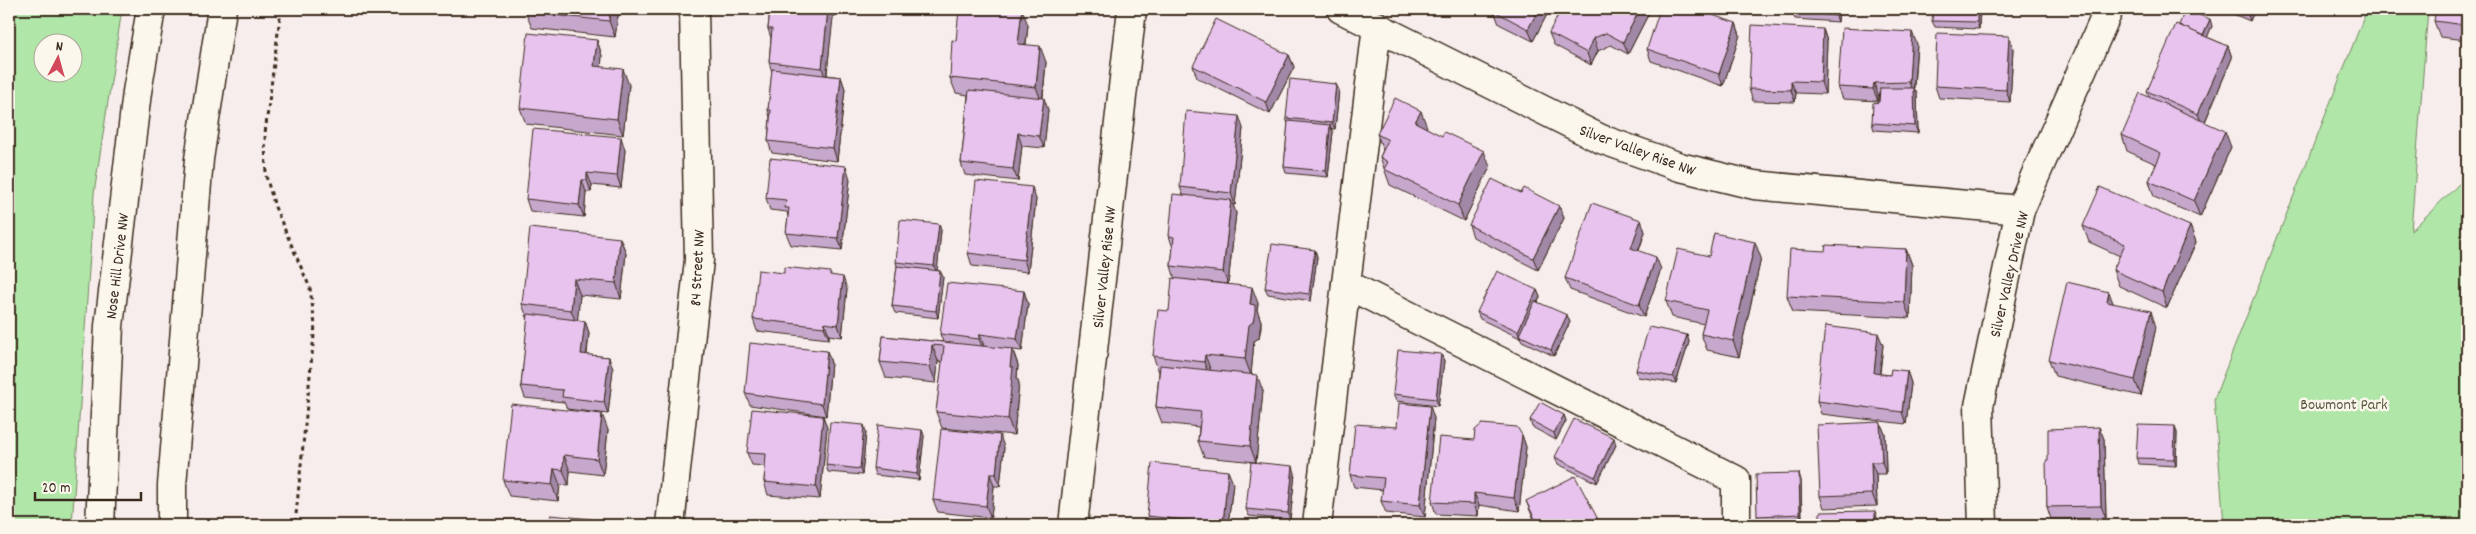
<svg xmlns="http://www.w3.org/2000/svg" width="2476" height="534" viewBox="0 0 2476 534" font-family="Dekko,sans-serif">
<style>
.green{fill:#b0e6a8;stroke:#768863;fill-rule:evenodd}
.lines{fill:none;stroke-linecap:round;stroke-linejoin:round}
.minor-casing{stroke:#3b2a1e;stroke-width:31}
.major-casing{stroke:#3b2a1e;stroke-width:31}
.path{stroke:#3b2a1e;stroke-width:3;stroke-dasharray:4 4;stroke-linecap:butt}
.minor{stroke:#fbf7ec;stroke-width:28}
.major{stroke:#fbf7ec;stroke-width:28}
.wall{fill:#c7a8cd;stroke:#3b2a1e}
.shaded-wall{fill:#a288a7;stroke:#3b2a1e}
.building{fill:#e7c3ee;stroke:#3b2a1e}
.labels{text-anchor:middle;stroke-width:5;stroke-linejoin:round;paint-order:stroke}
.street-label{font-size:16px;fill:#3b2a1e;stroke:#fbf7ec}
.park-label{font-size:16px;fill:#585940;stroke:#fbf7ec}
</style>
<rect width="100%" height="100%" fill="#f7edec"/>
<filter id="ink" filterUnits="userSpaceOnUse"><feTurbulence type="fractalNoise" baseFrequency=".02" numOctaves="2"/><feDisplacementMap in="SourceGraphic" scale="10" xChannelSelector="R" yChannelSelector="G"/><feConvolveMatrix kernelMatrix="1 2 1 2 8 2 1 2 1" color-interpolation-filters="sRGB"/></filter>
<g filter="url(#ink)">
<!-- green -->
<g class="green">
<path d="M9,9H122L94,194L72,525H9ZM42,42H72V72H42Z"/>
<polygon points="2367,9 2428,9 2411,231 2467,176 2467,525 2224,525 2214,399"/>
</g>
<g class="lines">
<!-- minor casing -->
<g class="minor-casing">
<g id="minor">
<polyline points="1341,9 1601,139 1680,167 1754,185 2020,210"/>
<polyline points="1346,284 1736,480 1736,525"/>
<polyline points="670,525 699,260 694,9"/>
<polyline points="1073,525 1132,9"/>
<polyline points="1317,525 1377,26"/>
<polyline points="1983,525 1979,406 2020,210 2109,9"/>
</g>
</g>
<!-- major casing -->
<g class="major-casing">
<g id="major">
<polyline points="100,525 109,326 137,92 151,9"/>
<polyline points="172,525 172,485 199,159 222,9"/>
</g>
</g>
<!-- path -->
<polyline class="path" points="281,9 265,133 266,176 275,207 310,288 315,325 295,525"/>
<!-- minor -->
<use href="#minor" class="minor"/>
<!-- major -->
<use href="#major" class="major"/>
</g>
<!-- wall -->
<g class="wall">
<polygon points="524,9 619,9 615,37 532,28"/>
<polygon points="770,9 833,9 827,75 841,77 845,89 837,161 772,153 768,141 770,117 768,110 772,72 769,62 771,38 768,29"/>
<polygon points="1496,9 1550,9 1533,41 1499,24 1494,11"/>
<polygon points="1561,9 1651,9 1628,54 1611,45 1598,51 1591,65 1554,45 1549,33"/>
<polygon points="1839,9 1838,22 1795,19 1792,12"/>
<polygon points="1980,9 1979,29 1935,27 1932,21"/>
<polygon points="2221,9 2255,9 2250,21"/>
<polygon points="2467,9 2467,40 2440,37 2434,21"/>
<polygon points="1736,23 1740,35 1723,86 1651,61 1647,49"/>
<polygon points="1028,25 1026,45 1046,62 1043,98 1048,110 1044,148 1022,146 1018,181 965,175 961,163 968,95 956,93 950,78 956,41"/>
<polygon points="2179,25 2212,26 2207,37 2228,46 2232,58 2205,122 2231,147 2200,217 2154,197 2149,181 2156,164 2127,151 2122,135 2149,97 2147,91"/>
<polygon points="1823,29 1827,41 1825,94 1796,93 1795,102 1753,101 1749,89"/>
<polygon points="597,40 602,56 601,66 629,85 623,135 526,124 520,108"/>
<polygon points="1917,44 1914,88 1917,94 1918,133 1874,130 1872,123 1879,102 1880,95 1878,95 1878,101 1843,99 1838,87"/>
<polygon points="2013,48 2010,102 1939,98 1935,86"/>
<polygon points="1289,55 1294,67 1270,114 1197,78 1193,66"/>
<polygon points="1339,90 1335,129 1332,129 1333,132 1328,177 1286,173 1284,167 1288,124 1286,118"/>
<polygon points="1427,127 1426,128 1490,167 1464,221 1390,185 1380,157 1383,150 1377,134"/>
<polygon points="1243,128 1235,205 1233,205 1236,213 1228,284 1175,279 1171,266 1173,248 1169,236 1183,195 1180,187"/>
<polygon points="625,150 621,188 592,185 591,192 586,192 584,217 530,211 526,199"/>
<polygon points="850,179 842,250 791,245 786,233 788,217 787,212 770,210 766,198"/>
<polygon points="1521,193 1559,206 1564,218 1538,270 1473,237 1469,225"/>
<polygon points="1036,199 1028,272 972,266 968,253"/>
<polygon points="1641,220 1645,232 1639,251 1661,269 1644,317 1570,290 1565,278"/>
<polygon points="2083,226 2190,226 2196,242 2167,308 2119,286 2113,270 2120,256 2089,242"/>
<polygon points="941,230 937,270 940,271 943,277 938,318 895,313 892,306 897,266 896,262"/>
<polygon points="620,238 626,253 621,299 580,295 577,320 585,321 589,333 587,355 609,357 613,369 608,414 567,409 564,402 525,398 521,386 528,320 522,304"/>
<polygon points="1906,249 1912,265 1910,318 1793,312 1787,296 1825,251"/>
<polygon points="1315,250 1317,257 1311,301 1268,294 1265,288"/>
<polygon points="1761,258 1739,357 1707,350 1701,334 1704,324 1672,317 1666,301"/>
<polygon points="784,273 831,275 847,289 842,337 829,335 829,339 757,331 753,319"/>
<polygon points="1537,290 1540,297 1538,302 1570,322 1554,356 1522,341 1520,337 1520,338 1480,319 1477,312"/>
<polygon points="1024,291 1028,304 1022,351 1013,350 1018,365 1017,378 1019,383 1014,435 942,428 936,412 943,362 938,361 936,383 886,378 880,362 883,336 943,342 940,334"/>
<polygon points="1258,303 1257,310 1261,321 1261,328 1259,338 1254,341 1251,374 1263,391 1256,462 1204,457 1198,441 1199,427 1162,423 1156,407 1159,372 1153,356 1169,311"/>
<polygon points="2113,303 2156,327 2141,396 2055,376 2049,360"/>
<polygon points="1687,335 1689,342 1676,383 1638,377 1636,370"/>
<polygon points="1883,345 1880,374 1890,375 1907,371 1911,383 1906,424 1821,414 1817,401"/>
<polygon points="827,351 831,363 826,416 750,405 745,393"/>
<polygon points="1441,354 1444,361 1438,406 1396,401 1393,394"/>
<polygon points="1564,415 1566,421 1556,440 1532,427 1530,420"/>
<polygon points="823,416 827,428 820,499 768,495 764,482 765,466 752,465 747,453"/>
<polygon points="1434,418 1425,517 1386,513 1381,501 1383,490 1354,487 1350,475 1397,427"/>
<polygon points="1880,422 1885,434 1886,474 1876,474 1877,506 1824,508 1820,496"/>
<polygon points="2175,426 2177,433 2176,466 2139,464 2136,458"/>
<polygon points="2099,427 2104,439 2106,518 2051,519 2047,507 2048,461"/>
<polygon points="608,430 603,475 570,471 569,486 560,485 558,501 509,496 503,480"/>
<polygon points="922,430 924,436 919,480 875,475 873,468"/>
<polygon points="866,432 862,475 828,472 826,465"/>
<polygon points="1522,435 1526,447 1519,511 1479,505 1478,516 1436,514 1432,502 1474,440"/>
<polygon points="1616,445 1597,483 1558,464 1555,457"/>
<polygon points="1004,447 1000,486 994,486 991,518 938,512 933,500"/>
<polygon points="1295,473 1290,520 1249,516 1246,509"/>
<polygon points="1801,480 1802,521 1759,522 1757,516"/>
<polygon points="1233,483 1228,525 1150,525 1147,516"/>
<polygon points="1526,501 1601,525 1537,525 1531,513"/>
</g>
<!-- shaded-wall -->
<g class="shaded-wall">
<polygon points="611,9 619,9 615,37 609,21"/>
<polygon points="828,9 833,9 834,10 826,80 822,68"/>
<polygon points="1022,9 1028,25 1024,60 1018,44"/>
<polygon points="1539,9 1550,9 1533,41 1528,29"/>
<polygon points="1640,9 1651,9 1628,54 1623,42"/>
<polygon points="1836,9 1839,9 1838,22 1836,16"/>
<polygon points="1977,9 1980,9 1979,29 1977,22"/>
<polygon points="2246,9 2255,9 2250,21"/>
<polygon points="2210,19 2212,26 2204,45 2202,38"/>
<polygon points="1736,23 1740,35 1723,86 1719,74"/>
<polygon points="1823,29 1827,41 1825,94 1821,82"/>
<polygon points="1912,32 1917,44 1913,94 1909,82"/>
<polygon points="2009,36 2013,48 2010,102 2006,90"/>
<polygon points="1594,38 1598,51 1591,65 1587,53"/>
<polygon points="597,40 602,56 600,82 594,66"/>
<polygon points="1040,46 1046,62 1042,103 1036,87"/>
<polygon points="2228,46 2232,58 2203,126 2198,114"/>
<polygon points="1289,55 1294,67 1270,114 1266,102"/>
<polygon points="623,69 629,85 623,135 617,119"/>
<polygon points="841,77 845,89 837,161 833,148"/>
<polygon points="1791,81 1796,93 1795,102 1791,90"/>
<polygon points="1874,83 1878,95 1878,101 1873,89"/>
<polygon points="1336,84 1339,90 1335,129 1332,123"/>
<polygon points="1914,88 1917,94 1918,133 1915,126"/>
<polygon points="1044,98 1048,110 1044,148 1039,136"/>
<polygon points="1421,111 1427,127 1421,138 1415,122"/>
<polygon points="1239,116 1243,128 1235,205 1231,193"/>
<polygon points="1330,125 1333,132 1328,177 1326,171"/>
<polygon points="2225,131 2231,147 2200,217 2194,201"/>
<polygon points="1018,133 1022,146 1018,181 1013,169"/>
<polygon points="621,137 625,150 621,188 617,176"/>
<polygon points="1484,151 1490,167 1464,221 1458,205"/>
<polygon points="846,166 850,179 842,250 838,238"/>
<polygon points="587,173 592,185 591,192 587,180"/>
<polygon points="582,180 586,192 584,217 579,205"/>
<polygon points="1032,187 1036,199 1028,272 1024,260"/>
<polygon points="1231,200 1236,213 1228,284 1223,272"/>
<polygon points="1559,206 1564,218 1538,270 1533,258"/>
<polygon points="1641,220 1645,232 1635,260 1631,248"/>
<polygon points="939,224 941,230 937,273 934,266"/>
<polygon points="2190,226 2196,242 2167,308 2162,292"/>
<polygon points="620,238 626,253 621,299 616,283"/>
<polygon points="1755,242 1761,258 1739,357 1733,341"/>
<polygon points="1906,249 1912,265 1910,318 1904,302"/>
<polygon points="1315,250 1317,257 1311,301 1309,294"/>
<polygon points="1656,257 1661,269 1644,317 1639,305"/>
<polygon points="940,271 943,277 938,318 936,311"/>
<polygon points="843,277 847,289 842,337 838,325"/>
<polygon points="574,279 580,295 577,326 571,310"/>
<polygon points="1252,287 1258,303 1257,310 1261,321 1259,338 1254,341 1251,375 1245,359"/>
<polygon points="1537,290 1540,297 1521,335 1519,335 1520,338 1518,331"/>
<polygon points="1024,291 1028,304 1022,351 1017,339"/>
<polygon points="2109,292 2115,308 2107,302"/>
<polygon points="2151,311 2156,327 2141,396 2135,380"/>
<polygon points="1567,315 1570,322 1554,356 1551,350"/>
<polygon points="585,321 589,333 585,366 581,354"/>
<polygon points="825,323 829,335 829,339 824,327"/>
<polygon points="1878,333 1883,345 1878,385 1874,373"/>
<polygon points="980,334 984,346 984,351 979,339"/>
<polygon points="1687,335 1689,342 1676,383 1673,377"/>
<polygon points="932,345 938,361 936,383 930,367"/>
<polygon points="1012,349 1018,365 1017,378 1019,383 1014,435 1008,419 1010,367"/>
<polygon points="827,351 831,363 826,416 822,404"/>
<polygon points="1441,354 1444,361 1438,406 1436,399"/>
<polygon points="1205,355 1211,371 1210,378 1204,362"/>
<polygon points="609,357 613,369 608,414 604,402"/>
<polygon points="1907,371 1911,383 1906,424 1902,412"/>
<polygon points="1257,375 1263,391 1256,462 1250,446"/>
<polygon points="1430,406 1434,418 1425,517 1420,505"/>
<polygon points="602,414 608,430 603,475 597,459"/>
<polygon points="1564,415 1566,421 1556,440 1554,433"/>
<polygon points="823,416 827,428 820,499 816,487"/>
<polygon points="1880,422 1885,434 1886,474 1882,462"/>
<polygon points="864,425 866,432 862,475 860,469"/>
<polygon points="2175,426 2177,433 2176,466 2174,459"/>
<polygon points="2099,427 2104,439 2106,518 2101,506"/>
<polygon points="922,430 924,436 919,480 917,474"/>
<polygon points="1000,435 1004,447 1000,486 996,474"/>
<polygon points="1522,435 1526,447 1519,511 1514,498"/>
<polygon points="1614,438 1616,445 1597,483 1595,477"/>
<polygon points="564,455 570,471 569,486 563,470"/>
<polygon points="1871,462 1876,474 1877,506 1872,494"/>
<polygon points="1293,466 1295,473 1290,520 1288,513"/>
<polygon points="554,469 560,485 558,501 552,485"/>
<polygon points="1228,471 1233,483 1228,525 1223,525 1223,524"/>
<polygon points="1799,473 1801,480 1802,521 1800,514"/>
<polygon points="990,474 994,486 991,518 986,506"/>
<polygon points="1474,493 1479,505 1478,516 1474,504"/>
<polygon points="1875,511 1879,523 1879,525 1875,525"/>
</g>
<!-- building -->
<g class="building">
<polygon points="527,9 611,9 609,21 526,12"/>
<polygon points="770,9 828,9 822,68 769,62 772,29 768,29"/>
<polygon points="959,9 1022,9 1018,44 1040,46 1036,87 950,78 952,40 956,41"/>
<polygon points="1496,9 1539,9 1528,29 1494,11"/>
<polygon points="1561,9 1640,9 1623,42 1606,33 1594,38 1587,53 1549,33"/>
<polygon points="1660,9 1695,9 1736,23 1719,74 1647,49"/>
<polygon points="1792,9 1836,9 1836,16 1792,12"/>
<polygon points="1933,9 1977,9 1977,22 1932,21"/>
<polygon points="2436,9 2467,9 2467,35 2465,34 2466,25 2434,21"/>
<polygon points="2185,10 2210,19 2203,36 2179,25"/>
<polygon points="1216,19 1289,55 1266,102 1193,66"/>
<polygon points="2176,24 2228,46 2198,114 2147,91"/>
<polygon points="1752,25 1823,29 1821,82 1791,81 1791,90 1749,89"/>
<polygon points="1842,28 1912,32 1909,82 1874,83 1873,89 1838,87"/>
<polygon points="528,33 597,40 594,66 623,69 617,119 520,108"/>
<polygon points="1937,33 2009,36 2006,90 1935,86"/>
<polygon points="772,69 841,77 833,148 768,141 771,110 768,110"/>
<polygon points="1290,79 1336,84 1332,123 1286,118"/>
<polygon points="1880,88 1914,88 1915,126 1872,123 1873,103 1879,102"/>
<polygon points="969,90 1044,98 1039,136 1018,133 1013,169 961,163"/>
<polygon points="2140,93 2225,131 2194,201 2149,181 2161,153 2122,135"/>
<polygon points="1395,98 1421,111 1415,122 1442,136 1444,132 1484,151 1458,205 1384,169 1388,162 1380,157 1388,140 1377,134"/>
<polygon points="1186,111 1239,116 1231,193 1180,187"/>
<polygon points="1288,121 1330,125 1326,171 1284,167"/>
<polygon points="533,129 621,137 617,176 587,173 587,180 582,180 579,205 526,199"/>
<polygon points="770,158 846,166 838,238 786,233 789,208 785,208 786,200 766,198"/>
<polygon points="1492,179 1521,193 1524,188 1559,206 1533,258 1469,225"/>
<polygon points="976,181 1032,187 1024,260 968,253"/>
<polygon points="2100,187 2190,226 2162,292 2113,270 2125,244 2083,226"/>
<polygon points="1173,194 1231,200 1223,272 1171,266 1174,237 1169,236"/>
<polygon points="1592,203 1641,220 1631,248 1656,257 1639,305 1565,278"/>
<polygon points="900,220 939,224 934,266 896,262"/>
<polygon points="530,228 620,238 616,283 574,279 571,310 522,304"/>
<polygon points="1714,233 1755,242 1733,341 1701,334 1707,310 1666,301 1678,249 1709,256"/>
<polygon points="1272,244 1315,250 1309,294 1265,288"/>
<polygon points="1826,245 1906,249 1904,302 1787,296 1790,249 1825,251"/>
<polygon points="897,266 940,271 936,311 892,306"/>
<polygon points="784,267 830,272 830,275 843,277 838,325 825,323 824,327 753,319 758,270 784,273"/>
<polygon points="1497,271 1537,290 1518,331 1477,312"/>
<polygon points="1172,278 1252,287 1250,304 1255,305 1255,312 1253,322 1249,325 1245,359 1205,355 1204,362 1153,356 1158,310 1169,311"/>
<polygon points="2067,282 2109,292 2107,302 2151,311 2135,380 2049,360"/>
<polygon points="947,283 1024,291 1017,339 980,334 979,339 940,334"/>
<polygon points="1535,301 1567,315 1551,350 1519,335"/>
<polygon points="528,314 585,321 581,354 609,357 604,402 562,397 563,390 521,386"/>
<polygon points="1825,326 1878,333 1874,373 1890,375 1891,369 1907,371 1902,412 1817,401"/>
<polygon points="1649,327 1687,335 1673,377 1636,370"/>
<polygon points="883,336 1012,349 1010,367 1013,367 1008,419 936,412 944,346 932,345 930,367 880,362"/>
<polygon points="750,343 827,351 822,404 745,393"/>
<polygon points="1398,350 1441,354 1436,399 1393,394"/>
<polygon points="1160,365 1257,375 1250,446 1198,441 1201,412 1156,407"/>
<polygon points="1540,402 1564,415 1554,433 1530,420"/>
<polygon points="1399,403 1430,406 1420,505 1381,501 1384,478 1350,475 1355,424 1397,427"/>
<polygon points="511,404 602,414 597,459 564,455 563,470 554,469 552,485 503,480"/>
<polygon points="752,409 823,416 816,487 764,482 766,454 747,453"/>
<polygon points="1574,419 1614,438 1595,477 1555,457"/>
<polygon points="830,422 864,425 860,469 826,465"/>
<polygon points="1880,422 1882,462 1871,462 1872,494 1820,496 1817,425"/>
<polygon points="1482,424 1517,427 1522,435 1514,498 1474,493 1474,504 1432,502 1439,437 1474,440 1475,430"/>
<polygon points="878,425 922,430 917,474 873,468"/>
<polygon points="2138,425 2175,426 2174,459 2136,458"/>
<polygon points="2099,427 2101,506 2047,507 2046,461 2048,461 2048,429"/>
<polygon points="941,429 1000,435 996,474 990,474 986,506 933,500"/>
<polygon points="1251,462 1293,466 1288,513 1246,509"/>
<polygon points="1152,463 1228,471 1223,524 1147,516"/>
<polygon points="1799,473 1800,514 1757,516 1756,474"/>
<polygon points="1575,476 1601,525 1538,525 1526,501"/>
<polygon points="1875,511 1875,525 1820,525 1820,512"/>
<polygon points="550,515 592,519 591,525 506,525 507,520 549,523"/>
</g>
</g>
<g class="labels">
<!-- street labels -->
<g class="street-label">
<text transform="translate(1638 149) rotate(20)" y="6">Silver Valley Rise NW</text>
<text transform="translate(116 266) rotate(-83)" y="6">Nose Hill Drive NW</text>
<text transform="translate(1103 267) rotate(-84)" y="6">Silver Valley Rise NW</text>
<text transform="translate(696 268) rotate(-87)" y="6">84 Street NW</text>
<text transform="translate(2008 274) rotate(-77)" y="6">Silver Valley Drive NW</text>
</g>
<!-- park labels -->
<g class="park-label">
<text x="2344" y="409">Bowmont Park</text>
</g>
</g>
<!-- margin -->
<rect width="2476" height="534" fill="none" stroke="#fbf7ec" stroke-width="30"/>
<rect x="15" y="15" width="2446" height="504" fill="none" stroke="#3b2a1e" stroke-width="2" filter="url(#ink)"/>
<!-- north arrow -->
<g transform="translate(58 58) rotate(6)"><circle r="24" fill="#fbf7ec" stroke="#aea59a"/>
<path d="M0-4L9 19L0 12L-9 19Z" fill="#d1495b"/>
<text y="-8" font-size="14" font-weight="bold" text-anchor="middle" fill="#3b2a1e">N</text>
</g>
<!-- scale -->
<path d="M35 492v8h106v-8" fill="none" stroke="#3b2a1e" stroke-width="2.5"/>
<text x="42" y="492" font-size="15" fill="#3b2a1e" stroke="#fbf7ec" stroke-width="4" paint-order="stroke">20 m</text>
</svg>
